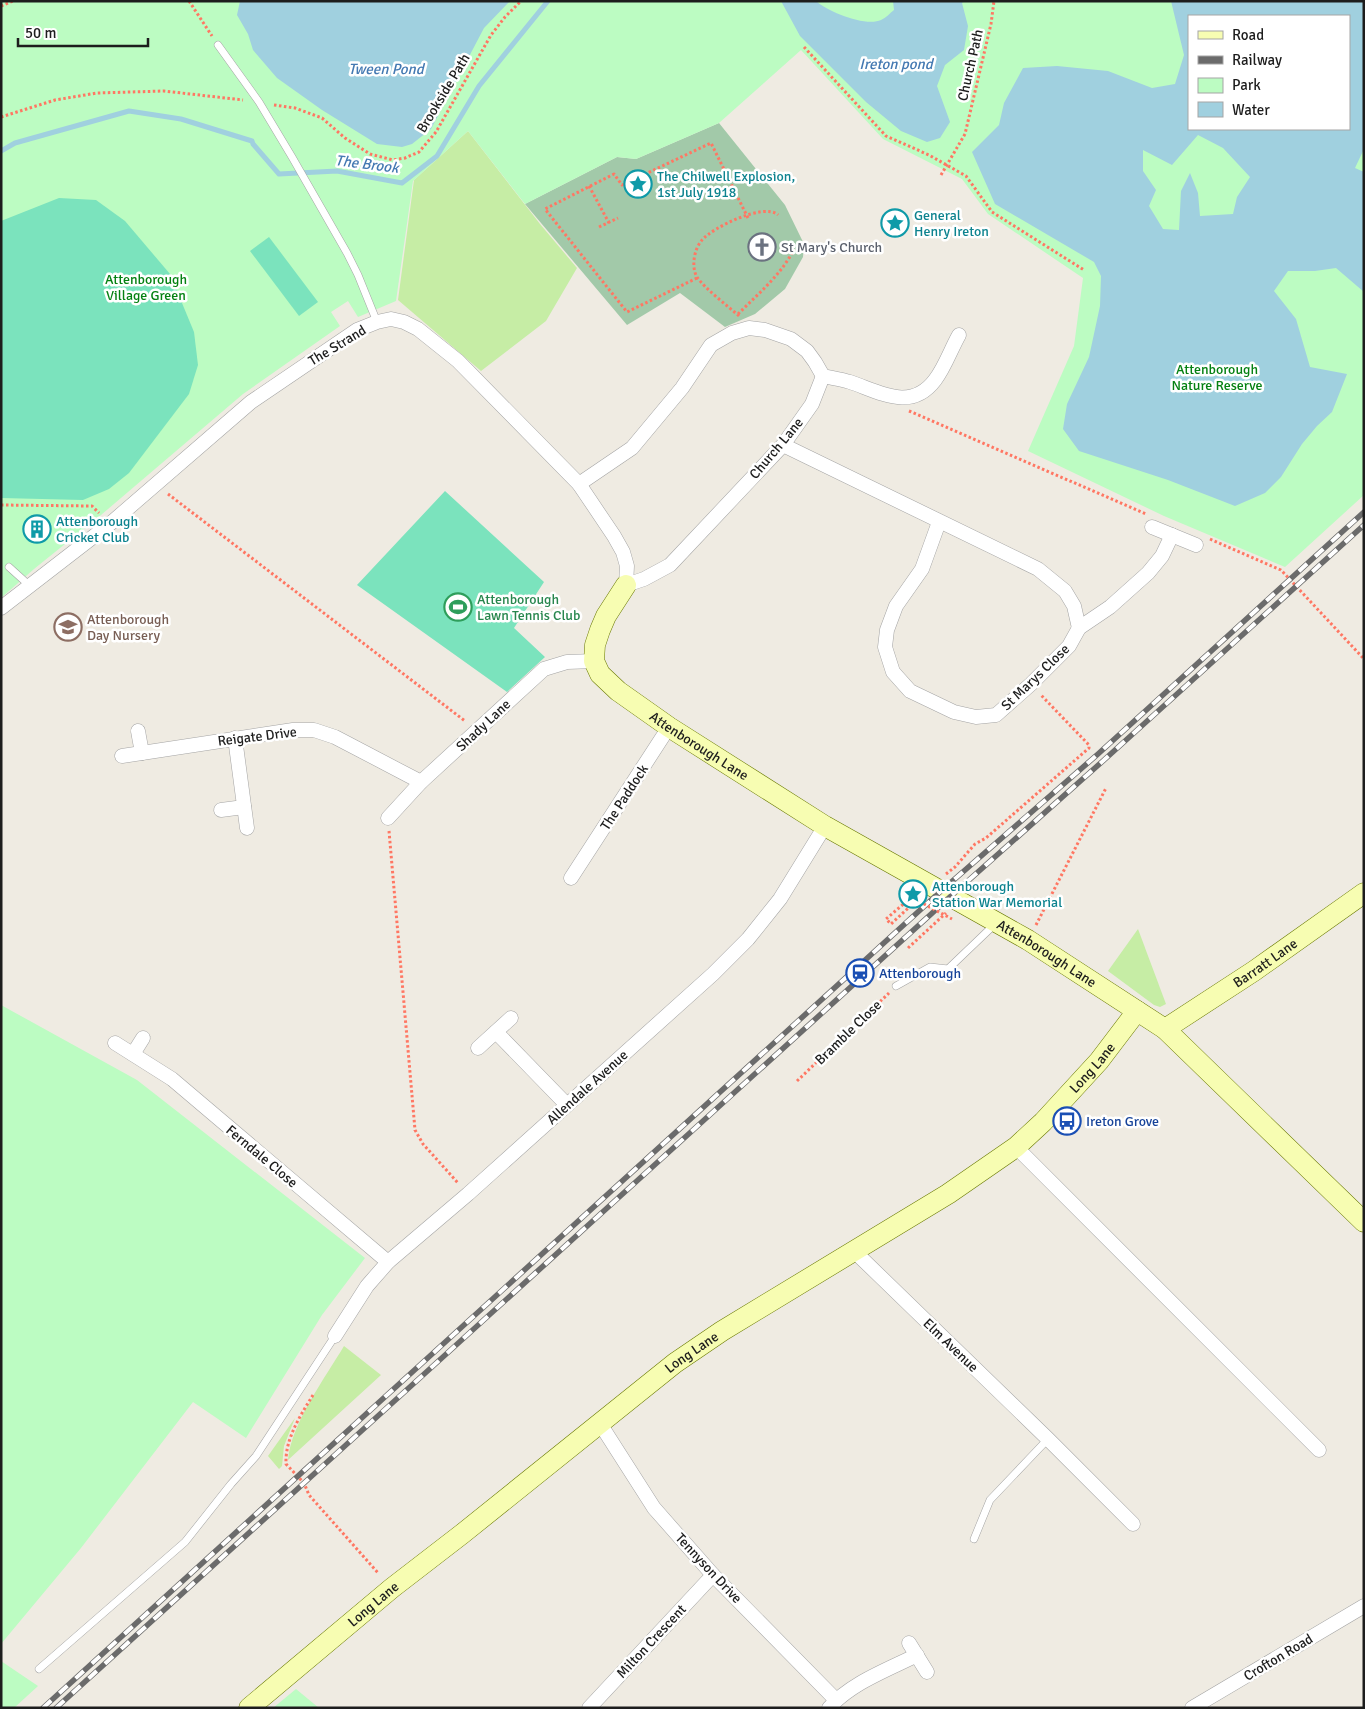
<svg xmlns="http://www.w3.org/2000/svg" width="1365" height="1709" viewBox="0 0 1365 1709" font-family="Signika,sans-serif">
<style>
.grass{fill:#c6eda5}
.cemetery{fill:#a2c9a9}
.park{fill:#bcfcc2;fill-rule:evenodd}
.pitch{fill:#7be3bd}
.water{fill:#a0d0df;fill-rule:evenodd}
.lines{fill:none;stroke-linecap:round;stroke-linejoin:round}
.stream{stroke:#a0d0df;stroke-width:5}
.lane-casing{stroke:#a4a4a4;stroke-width:8}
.street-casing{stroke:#a4a4a4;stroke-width:15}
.secondary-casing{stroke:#687800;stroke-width:21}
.path{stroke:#ff7763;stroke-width:3;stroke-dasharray:2.5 2.5;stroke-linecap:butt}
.lane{stroke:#fff;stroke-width:7}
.street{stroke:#fff;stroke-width:14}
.secondary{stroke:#f7fdb2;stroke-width:20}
.rail-casing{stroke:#6b6b6b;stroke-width:5.5}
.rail{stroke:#fff;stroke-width:4;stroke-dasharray:11;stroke-linecap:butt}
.path-bridge{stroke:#ff7763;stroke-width:3;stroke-dasharray:2.5 2.5;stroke-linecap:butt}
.labels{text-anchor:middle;stroke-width:5;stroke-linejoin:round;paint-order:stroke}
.street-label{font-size:14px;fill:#1d1d1d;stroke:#fff}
.culture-label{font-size:14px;fill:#0d838f;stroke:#fff;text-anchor:start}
.worship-label{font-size:14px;fill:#5b616d;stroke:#fff;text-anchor:start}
.park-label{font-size:14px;fill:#058112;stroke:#fff}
.leisure-label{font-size:14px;fill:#27864d;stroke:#fff;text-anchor:start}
.education-label{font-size:14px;fill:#785e54;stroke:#fff;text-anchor:start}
.transit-label{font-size:14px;fill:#164399;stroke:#fff;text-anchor:start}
.water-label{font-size:15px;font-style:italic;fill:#4479b2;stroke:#fff}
</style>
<rect width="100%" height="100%" fill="#efebe2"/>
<!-- grass -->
<g class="grass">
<polygon points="468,131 540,224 577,268 546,321 481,371 398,300 414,180"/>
<polygon points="1138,929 1166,1004 1160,1007 1154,1005 1108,971"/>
<path d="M344,1346L381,1375L288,1460C291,1424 325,1378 344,1346Z"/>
<polygon points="295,1418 284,1446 282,1466 279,1469 268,1456"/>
</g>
<!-- cemetery -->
<polygon class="cemetery" points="719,123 785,205 804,244 803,257 785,289 755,314 725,327 680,293 627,325 525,204 617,157 636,159"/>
<!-- park -->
<g class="park">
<path d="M1,1H1364V495L1285,567L1164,516L1028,451L1074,346L1083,278L988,214L962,179L883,139L801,50L719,123L636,159L617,157L525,204L468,131L413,181L396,301L358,317L348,301L331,312L340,326L243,394L101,515L34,569L1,598ZM1189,16H1349V129H1189Z"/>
<polygon points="1,1005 137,1080 365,1258 322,1315 246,1438 193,1402 81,1548 1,1644"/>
<polygon points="1,1661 38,1686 14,1708 1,1708"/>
<polygon points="296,1689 319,1708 273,1708"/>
</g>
<!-- pitch -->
<g class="pitch">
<polygon points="59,198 96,200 125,221 170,274 194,332 198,365 189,394 129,473 109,489 83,500 1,498 1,221"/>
<polygon points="269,237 318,302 299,316 250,251"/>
<polygon points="445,491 544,582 514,628 545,657 507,692 357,585"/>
</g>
<!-- water -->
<g class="water">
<polygon points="240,1 510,1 484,28 431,129 412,144 402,147 377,144 322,110 277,78 253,50 248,34 237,15"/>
<path d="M781,1H816C828,12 866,27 881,20C886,18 890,13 894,10L893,1H964L962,3L968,26L964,50L945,65L937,86L950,122L940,138L927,142L901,131L866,102L800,36Z"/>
<path d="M1171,1H1364V149L1355,168L1364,172V292L1336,268L1315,271H1288L1274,291L1296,319L1310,367L1347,374L1332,412L1317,426L1302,444L1281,477L1265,493L1235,506L1168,480L1079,451L1063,429L1067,404L1089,357L1100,306L1101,276L1094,262L995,204L972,152L999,125L1004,103L1023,68L1057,66L1108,71L1152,88L1175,84L1184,55ZM1189,16H1349V129H1189ZM1198,135L1223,148L1250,177L1237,197L1233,214L1200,216L1198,193L1190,173L1181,191L1179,230L1163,229L1149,206L1156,190L1143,171V150L1172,165Z"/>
</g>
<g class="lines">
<!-- stream -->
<polyline class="stream" points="1,151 15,143 129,111 181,119 252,141 253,144 279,174 337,171 402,183 437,156 479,86 548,1"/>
<!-- lane casing -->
<g class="lane-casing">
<g id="lane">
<polyline points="218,45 259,102 292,157 347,253 358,275 377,322"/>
<polyline points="9,567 30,586"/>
<polyline points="896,986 930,967 948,969 994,925"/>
<polyline points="974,1539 990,1500 1048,1439"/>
<polyline points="39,1669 185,1542 231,1484 256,1456 335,1336"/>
</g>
</g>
<!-- street casing -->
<g class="street-casing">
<g id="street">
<path d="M823,376C832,378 841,379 850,382C880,392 911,412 935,380C945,367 951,349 959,335"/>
<polyline points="783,445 1038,569 1065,591 1074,606 1079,628"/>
<polyline points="579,484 632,448 682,388 711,345 732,333 749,328 765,330 791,339 807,351 815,362 823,376"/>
<polyline points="939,522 922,569 896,606 887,630 885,647 893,672 910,691 954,712 976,717 996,715 1031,684 1069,646 1079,628 1110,607 1148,573 1162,556 1172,535"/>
<polyline points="1152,527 1196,545"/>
<polyline points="1,608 111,523 251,402 357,330 377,322 391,319 404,322 418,329 458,361 579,484 614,536 623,552 627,566 626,585 644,579 670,565 783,445 812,404 823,376"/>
<polyline points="138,731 142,753"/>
<polyline points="235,738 247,828"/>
<polyline points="122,756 293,730 314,730 335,737 421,782"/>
<polyline points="221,810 244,807"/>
<polyline points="388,818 421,782 544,669 567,662 594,661"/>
<polyline points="571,878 669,727"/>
<polyline points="496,1032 567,1105"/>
<polyline points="115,1043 172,1079 388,1262"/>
<polyline points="478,1048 511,1018"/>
<polyline points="133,1054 143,1038"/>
<polyline points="1016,1147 1319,1450"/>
<polyline points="854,1251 1048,1439 1133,1524"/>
<polyline points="335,1336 367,1286 388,1262 468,1194 713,974 748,939 780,899 825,826"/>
<polyline points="599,1422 654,1508 713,1575 836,1700"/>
<polyline points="909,1643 927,1672"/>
<polyline points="589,1708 713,1575"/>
<path d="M829,1708C851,1683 887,1670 917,1655"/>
<polyline points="1192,1708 1364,1606"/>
</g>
</g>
<!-- secondary casing -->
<g class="secondary-casing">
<g id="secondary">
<path id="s1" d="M626,585L606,616L600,630L595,645L594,661L600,674L618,691L669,727L825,826L1028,940L1165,1029L1364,1222"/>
<path id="s2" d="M1165,1029L1254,971L1364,893"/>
<path id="s3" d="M249,1708L392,1588L462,1534L675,1363L722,1331L948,1194L1016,1147L1043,1122L1099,1061L1137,1011"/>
</g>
</g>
<!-- path -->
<g class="path">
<polyline points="189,1 212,36"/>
<polyline points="1,6 13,1"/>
<polyline points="804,47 886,136 929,155 966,176 992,212 1084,270"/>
<polyline points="274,105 295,108 322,118 345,138 370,154 393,160 405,158 419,152 436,132 491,35 505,17 521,1"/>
<polyline points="1,117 55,100 97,93 164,91 243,100"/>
<polyline points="941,175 965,134 991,24 994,1"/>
<polyline points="589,186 609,223"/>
<polyline points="599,227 618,218"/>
<polyline points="697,278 627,312 545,209 614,174 622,185 711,143 748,218"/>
<path d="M738,314C758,294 782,274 794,249"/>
<path d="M739,316C728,306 705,289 697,277C691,267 694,249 702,240C712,228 764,202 778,215"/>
<polyline points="909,411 1146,514"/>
<polyline points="168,494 465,721"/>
<polyline points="1,505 92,506 99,513"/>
<polyline points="1210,539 1281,570 1364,659"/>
<polyline points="389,831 415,1130 423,1144 458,1183"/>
<polyline points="946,874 955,867 975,844 986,838 1089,748 1089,745 1040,694"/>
<polyline points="907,901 886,919 891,924 918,899"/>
<polyline points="1036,925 1106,788"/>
<polyline points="908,948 946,913"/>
<polyline points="797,1081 889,993"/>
<path d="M313,1395C300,1416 285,1439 286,1464L304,1483L309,1495L379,1574"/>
</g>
<!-- lane -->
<use href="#lane" class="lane"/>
<!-- street -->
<use href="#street" class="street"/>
<!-- secondary -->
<use href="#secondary" class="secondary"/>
<!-- rail casing -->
<g class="rail-casing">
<g id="rail">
<polyline points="43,1708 941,891 1098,754 1364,512"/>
<polyline points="56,1708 951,896 1104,760 1364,525"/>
</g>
</g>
<!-- rail -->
<use href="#rail" class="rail"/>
<!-- path-bridge -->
<polyline class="path-bridge" points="907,901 911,897 952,919"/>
</g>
<!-- icons -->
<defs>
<g id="sight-ring" transform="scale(1.4375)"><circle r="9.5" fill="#fff" stroke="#0f9aa8" stroke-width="1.5"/><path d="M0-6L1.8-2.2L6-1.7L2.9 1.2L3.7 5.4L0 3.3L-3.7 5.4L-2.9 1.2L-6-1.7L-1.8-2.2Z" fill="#0f9aa8"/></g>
<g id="church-ring" transform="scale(1.4375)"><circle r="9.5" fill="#fff" stroke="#6b7280" stroke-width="1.5"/><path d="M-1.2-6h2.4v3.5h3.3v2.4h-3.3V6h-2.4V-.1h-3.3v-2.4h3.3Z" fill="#6b7280"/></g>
<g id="building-ring" transform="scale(1.4375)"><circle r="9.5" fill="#fff" stroke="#0f9aa8" stroke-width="1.5"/><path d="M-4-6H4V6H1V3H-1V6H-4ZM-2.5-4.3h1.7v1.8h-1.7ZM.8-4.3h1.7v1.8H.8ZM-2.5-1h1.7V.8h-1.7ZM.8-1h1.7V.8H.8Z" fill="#0f9aa8"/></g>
<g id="stadium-ring" transform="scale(1.4375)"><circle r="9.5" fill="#fff" stroke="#2e9e5b" stroke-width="1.5"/><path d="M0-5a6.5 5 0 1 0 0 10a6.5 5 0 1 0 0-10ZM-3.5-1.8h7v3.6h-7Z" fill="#2e9e5b"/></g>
<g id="school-ring" transform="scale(1.4375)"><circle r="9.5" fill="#fff" stroke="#8d6e63" stroke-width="1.5"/><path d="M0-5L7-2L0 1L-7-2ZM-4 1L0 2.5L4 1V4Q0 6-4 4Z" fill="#8d6e63"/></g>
<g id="station-ring" transform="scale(1.4375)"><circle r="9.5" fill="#fff" stroke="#1a4fb4" stroke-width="1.5"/><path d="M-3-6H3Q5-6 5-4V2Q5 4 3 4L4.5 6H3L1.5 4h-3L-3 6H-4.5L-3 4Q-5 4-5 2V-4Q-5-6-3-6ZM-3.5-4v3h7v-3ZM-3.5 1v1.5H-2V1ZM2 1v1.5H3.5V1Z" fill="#1a4fb4"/></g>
<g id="bus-ring" transform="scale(1.4375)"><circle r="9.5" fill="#fff" stroke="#1a4fb4" stroke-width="1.5"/><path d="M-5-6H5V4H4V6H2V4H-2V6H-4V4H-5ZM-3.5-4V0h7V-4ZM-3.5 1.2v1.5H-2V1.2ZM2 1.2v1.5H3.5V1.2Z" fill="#1a4fb4"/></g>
</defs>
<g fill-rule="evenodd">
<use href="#sight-ring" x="638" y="184"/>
<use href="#sight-ring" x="895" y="223"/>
<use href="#church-ring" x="762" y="247"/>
<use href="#building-ring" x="37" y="529"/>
<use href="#stadium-ring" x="458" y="607"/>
<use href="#school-ring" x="68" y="627"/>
<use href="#sight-ring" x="913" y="894"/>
<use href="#station-ring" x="860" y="973"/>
<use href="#bus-ring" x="1067" y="1121"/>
</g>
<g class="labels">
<!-- street labels -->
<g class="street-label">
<text transform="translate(970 65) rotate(-77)" y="5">Church Path</text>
<text transform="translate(443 93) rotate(-59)" y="5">Brookside Path</text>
<text transform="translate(337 345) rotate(-31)" y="5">The Strand</text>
<text transform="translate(776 448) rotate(-50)" y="5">Church Lane</text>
<text transform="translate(1035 677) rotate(-44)" y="5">St Marys Close</text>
<text transform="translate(483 725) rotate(-43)" y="5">Shady Lane</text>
<text transform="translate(257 736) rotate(-7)" y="5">Reigate Drive</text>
<text dy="5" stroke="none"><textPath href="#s1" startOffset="221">Attenborough Lane</textPath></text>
<text transform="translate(624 797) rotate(-57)" y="5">The Paddock</text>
<text dy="5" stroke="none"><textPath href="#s1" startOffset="626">Attenborough Lane</textPath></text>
<text dy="5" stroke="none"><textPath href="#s2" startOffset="120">Barratt Lane</textPath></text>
<text transform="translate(848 1032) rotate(-44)" y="5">Bramble Close</text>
<text dy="5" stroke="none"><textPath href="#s3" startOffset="1062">Long Lane</textPath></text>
<text transform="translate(587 1087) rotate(-42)" y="5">Allendale Avenue</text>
<text transform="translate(262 1156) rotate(40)" y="5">Ferndale Close</text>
<text transform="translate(951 1345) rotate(44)" y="5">Elm Avenue</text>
<text dy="5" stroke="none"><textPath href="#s3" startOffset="568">Long Lane</textPath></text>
<text transform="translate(709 1568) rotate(47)" y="5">Tennyson Drive</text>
<text dy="5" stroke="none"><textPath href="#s3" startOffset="162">Long Lane</textPath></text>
<text transform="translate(651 1641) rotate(-47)" y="5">Milton Crescent</text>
<text transform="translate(1278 1657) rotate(-31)" y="5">Crofton Road</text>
</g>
<!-- culture labels -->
<g class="culture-label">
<text x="657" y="181">The Chilwell Explosion,<tspan x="657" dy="16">1st July 1918</tspan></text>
<text x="914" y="220">General<tspan x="914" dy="16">Henry Ireton</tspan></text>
<text x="56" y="526">Attenborough<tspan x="56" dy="16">Cricket Club</tspan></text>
<text x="932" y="891">Attenborough<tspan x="932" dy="16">Station War Memorial</tspan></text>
</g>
<!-- worship labels -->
<g class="worship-label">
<text x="781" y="252">St Mary's Church</text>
</g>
<!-- park labels -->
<g class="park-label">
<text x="146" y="284">Attenborough<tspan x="146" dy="16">Village Green</tspan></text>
<text x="1217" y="374">Attenborough<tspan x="1217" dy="16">Nature Reserve</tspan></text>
</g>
<!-- leisure labels -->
<g class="leisure-label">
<text x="477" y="604">Attenborough<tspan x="477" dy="16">Lawn Tennis Club</tspan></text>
</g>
<!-- education labels -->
<g class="education-label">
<text x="87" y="624">Attenborough<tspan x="87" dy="16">Day Nursery</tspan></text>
</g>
<!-- transit labels -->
<g class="transit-label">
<text x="879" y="978">Attenborough</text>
<text x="1086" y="1126">Ireton Grove</text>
</g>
<!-- water labels -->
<g class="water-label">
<text x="896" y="69">Ireton pond</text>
<text x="386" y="74">Tween Pond</text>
<text transform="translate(367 164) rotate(7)" y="5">The Brook</text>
</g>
</g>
<!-- border -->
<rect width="1365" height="1709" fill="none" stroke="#1d1d1d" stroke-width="5"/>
<!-- legend -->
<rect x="1188" y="15" width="162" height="115" fill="#ffffff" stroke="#a5a5a5"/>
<rect x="1198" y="31" width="25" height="8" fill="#f7fdb2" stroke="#a5a5a5"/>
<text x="1232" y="40" font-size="15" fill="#1d1d1d">Road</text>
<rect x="1198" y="56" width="25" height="8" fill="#6b6b6b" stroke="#a5a5a5"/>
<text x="1232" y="65" font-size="15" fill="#1d1d1d">Railway</text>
<rect x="1198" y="78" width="25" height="15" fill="#bcfcc2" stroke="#a5a5a5"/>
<text x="1232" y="90" font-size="15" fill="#1d1d1d">Park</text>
<rect x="1198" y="102" width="25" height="15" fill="#a0d0df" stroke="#a5a5a5"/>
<text x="1232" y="115" font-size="15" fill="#1d1d1d">Water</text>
<!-- scale -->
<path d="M18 38v8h130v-8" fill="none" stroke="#1d1d1d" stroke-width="2.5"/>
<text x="25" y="38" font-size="15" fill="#1d1d1d" stroke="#ffffff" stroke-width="4" paint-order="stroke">50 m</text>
</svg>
